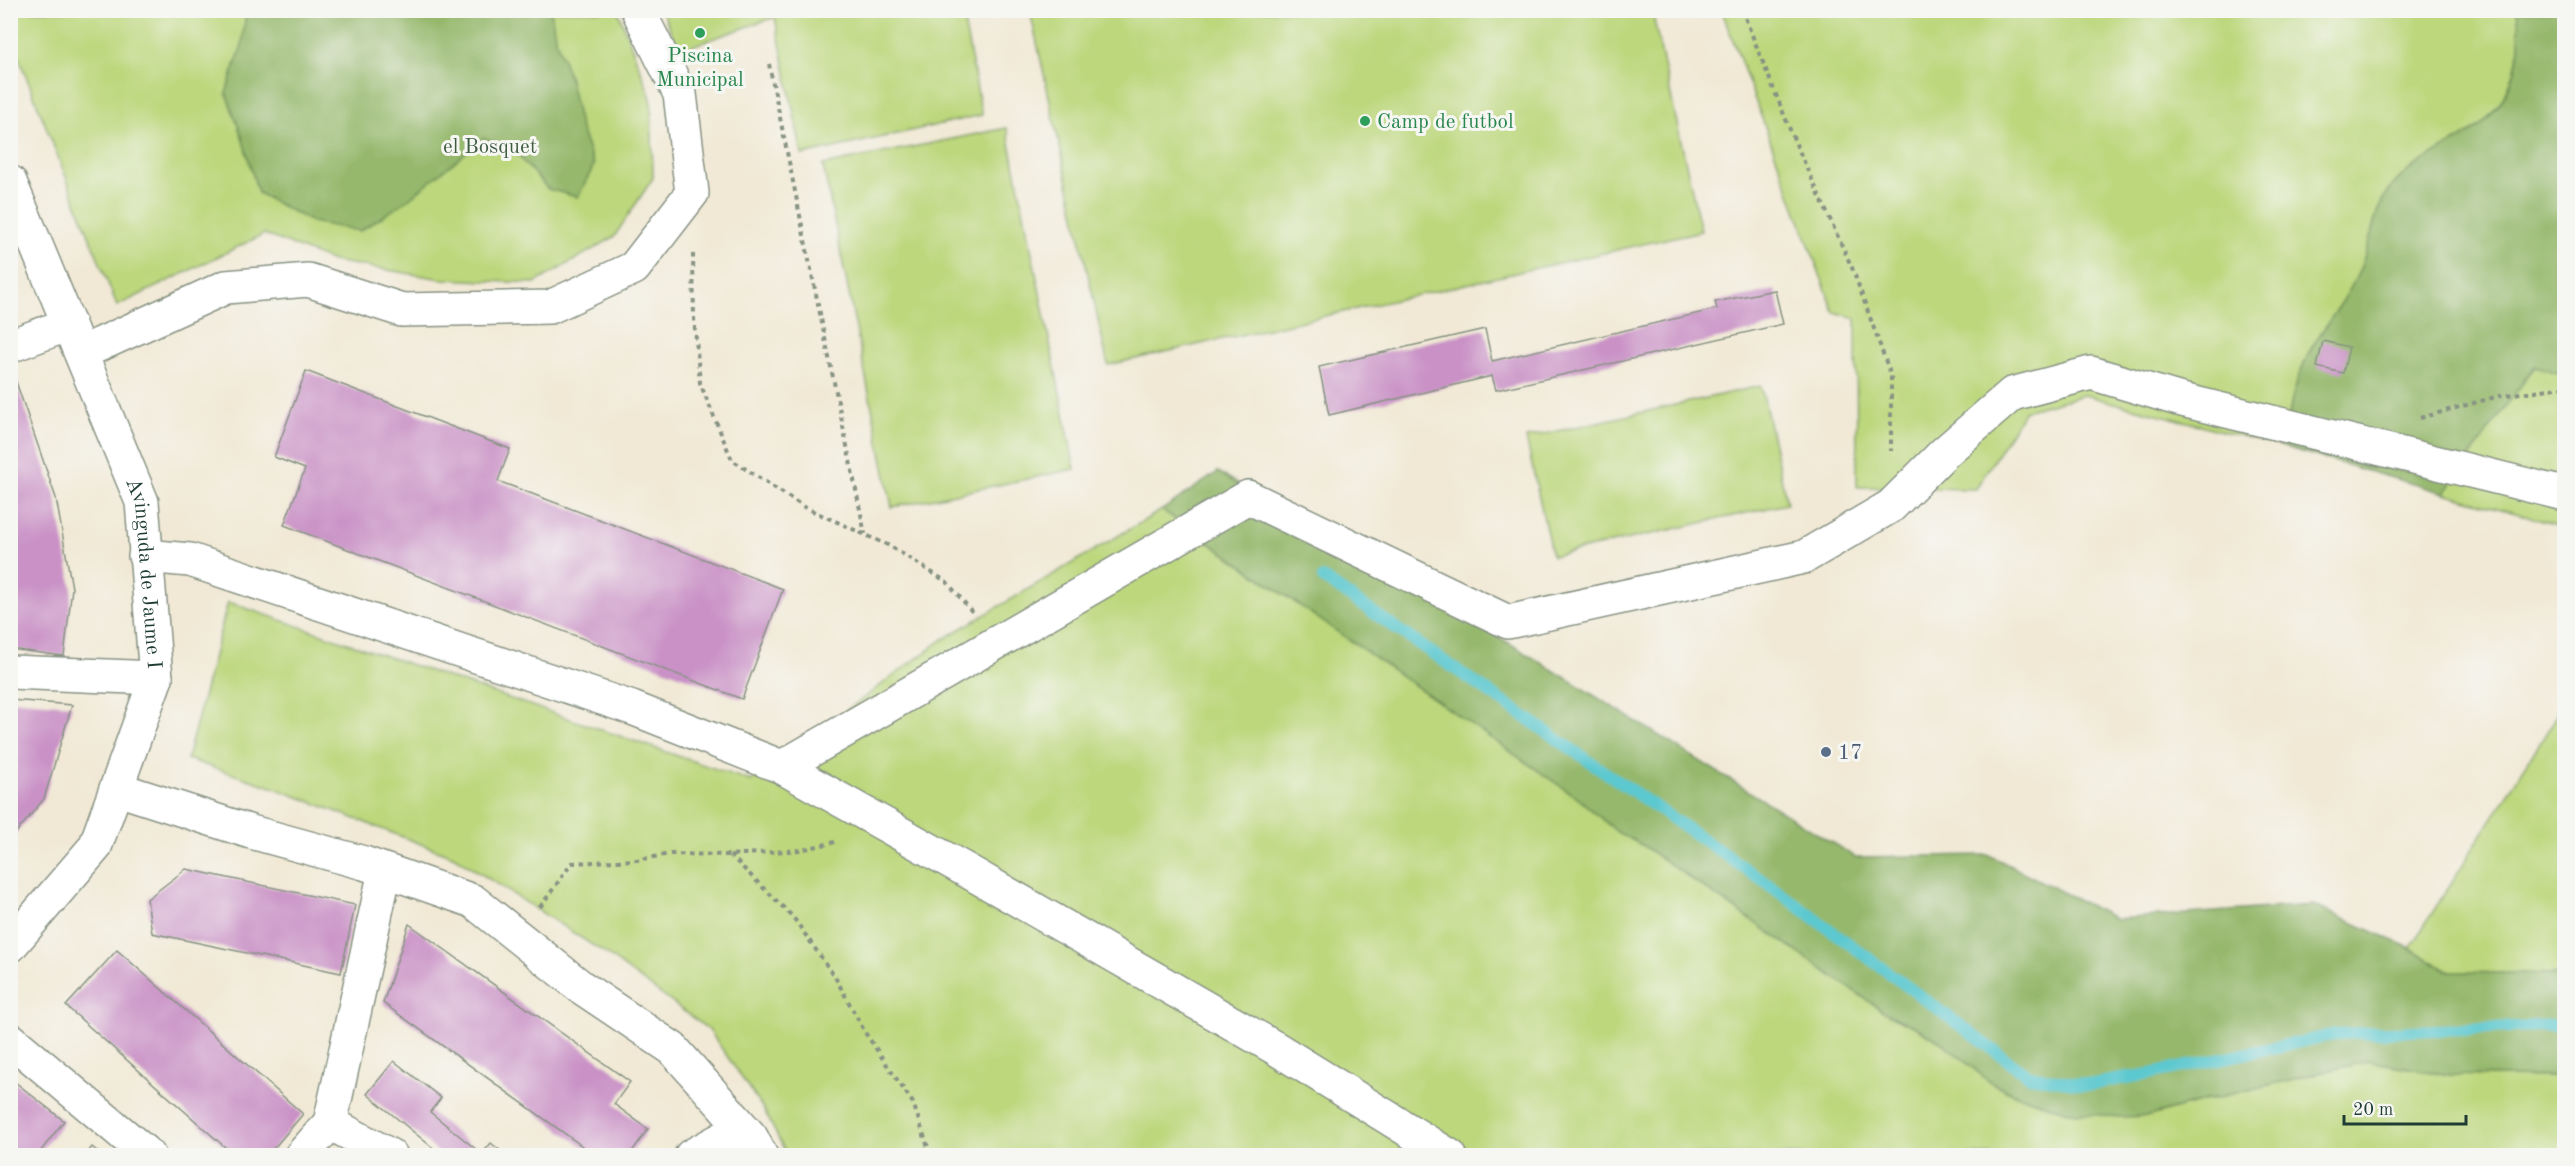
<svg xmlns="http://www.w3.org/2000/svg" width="2575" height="1166" viewBox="0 0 2575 1166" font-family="'Old Standard TT',serif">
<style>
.green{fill:#bcd77c;stroke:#6e8a58;stroke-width:1.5}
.forest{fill:#95b86c;stroke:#5a7a50;stroke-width:1.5}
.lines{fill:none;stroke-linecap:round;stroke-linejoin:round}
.stream{stroke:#5bc8cf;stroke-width:12}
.building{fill:#c991c6}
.minor-casing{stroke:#889384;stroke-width:36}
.path{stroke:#889384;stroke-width:4;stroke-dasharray:4.5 4.5;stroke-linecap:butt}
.minor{stroke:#fff;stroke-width:33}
.leisure-dot{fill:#2e9e5b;stroke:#f6f6f2;stroke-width:2}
.service-dot{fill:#5c6f8a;stroke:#f6f6f2;stroke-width:2}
.labels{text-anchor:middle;stroke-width:6;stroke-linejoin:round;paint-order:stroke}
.leisure-label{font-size:21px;fill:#27864d;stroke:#f6f6f2}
.park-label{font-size:21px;fill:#3e5c42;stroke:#f6f6f2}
.street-label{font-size:21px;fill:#1f3d34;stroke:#f6f6f2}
.service-label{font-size:21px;fill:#4e5e75;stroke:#f6f6f2;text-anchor:start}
</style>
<rect width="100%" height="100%" fill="#f6f6f2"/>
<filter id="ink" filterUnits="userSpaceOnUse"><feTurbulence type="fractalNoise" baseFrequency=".0167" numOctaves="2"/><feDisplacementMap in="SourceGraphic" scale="12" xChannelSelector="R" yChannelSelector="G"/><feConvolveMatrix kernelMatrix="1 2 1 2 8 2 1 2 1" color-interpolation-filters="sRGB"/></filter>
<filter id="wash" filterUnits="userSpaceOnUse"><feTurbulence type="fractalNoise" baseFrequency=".008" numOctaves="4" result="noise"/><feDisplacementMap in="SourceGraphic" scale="24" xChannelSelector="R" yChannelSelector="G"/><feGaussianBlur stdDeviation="1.35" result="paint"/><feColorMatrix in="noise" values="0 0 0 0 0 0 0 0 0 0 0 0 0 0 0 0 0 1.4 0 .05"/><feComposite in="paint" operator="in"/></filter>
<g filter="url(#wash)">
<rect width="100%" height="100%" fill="#f1e9d5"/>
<!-- green -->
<g class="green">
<polygon points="10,11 618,11 651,98 653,178 614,237 535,283 442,279 333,261 264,234 117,306 11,38"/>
<polygon points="662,11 962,11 982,115 802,155 775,17 680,50"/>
<polygon points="1030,11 1652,11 1701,231 1108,365"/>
<path d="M1722,11H2517C2526,60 2509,110 2465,136C2438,153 2406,166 2388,192C2372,214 2371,245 2360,269C2349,295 2332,316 2317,339C2295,373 2289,408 2284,447L2084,395L2024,411L1976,489L1857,487L1856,318L1834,312Z"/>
<polygon points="1007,128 1075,469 892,507 823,165"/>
<polygon points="2535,365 2564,375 2564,527 2444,493"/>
<polygon points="1761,386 1787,504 1552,556 1526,438"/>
<polygon points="1162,510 1579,799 1617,832 1642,845 1889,1015 1916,1027 1944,1044 1990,1082 2017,1095 2069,1112 2149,1116 2199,1102 2368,1061 2450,1075 2564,1077 2564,1155 787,1155 764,1110 709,1030 605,953 455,857 272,787 187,759 228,602 751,781 942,640"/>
<polygon points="2564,682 2564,974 2450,972 2410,948 2555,719"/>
</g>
<!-- forest -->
<g class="forest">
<polygon points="246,11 551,11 555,37 569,76 580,126 594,165 578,197 548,189 514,151 484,138 402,204 360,231 312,222 258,193 242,137 226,93 242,45"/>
<path d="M2517,11H2564V375L2535,366L2444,493L2284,447C2289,408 2295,373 2317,339C2332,316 2349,295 2360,269C2371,245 2372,214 2388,192C2406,166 2438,153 2465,136C2509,110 2526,60 2517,11Z"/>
<polygon points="1218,472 1519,649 1855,857 1989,855 2116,919 2313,905 2410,948 2450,972 2564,974 2564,1077 2450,1075 2368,1061 2199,1102 2149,1116 2120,1117 2069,1112 2017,1095 1990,1082 1944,1044 1916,1027 1889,1015 1642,845 1617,832 1579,799 1162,510"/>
</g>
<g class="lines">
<!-- stream -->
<polyline class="stream" points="1323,578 1772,887 2029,1076 2087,1085 2150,1074 2337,1034 2564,1025"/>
</g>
<g id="blocks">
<!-- building -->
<g class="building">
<polygon points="1775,290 1783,324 1496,390 1492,376 1329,415 1319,367 1485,329 1492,361 1717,309 1715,302"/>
<polygon points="2323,341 2349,347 2343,373 2317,367"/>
<polygon points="306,371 510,449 498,481 783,589 742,699 284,525 305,469 274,457"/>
<polygon points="13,373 56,498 72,588 64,656 10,649 10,374"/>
<polygon points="10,700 72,705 44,799 10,840"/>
<polygon points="186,869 355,905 341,973 152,933 147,899"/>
<polygon points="409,924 630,1082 614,1104 648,1129 629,1156 596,1156 383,1003"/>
<polygon points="117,950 303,1114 267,1156 235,1156 66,1006"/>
<polygon points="394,1061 441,1098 430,1112 482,1154 491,1143 507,1156 443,1156 367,1094"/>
<polygon points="10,1078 64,1121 37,1156 10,1156"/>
<polygon points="92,1147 103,1156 85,1156"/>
</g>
</g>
</g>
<g filter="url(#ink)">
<use href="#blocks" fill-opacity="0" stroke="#889384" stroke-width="1.5"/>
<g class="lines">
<!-- minor casing -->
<g class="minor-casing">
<g id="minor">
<path id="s1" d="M10,182L142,502L156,678L95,847L10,946"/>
<polyline points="10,346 69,324"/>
<polyline points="81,353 226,287 308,280 402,310 550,307 634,268 692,193 680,94 638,10"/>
<polyline points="145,556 190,560 632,708 782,767 971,873 1277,1049 1450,1156"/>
<polyline points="10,672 156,678"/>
<polyline points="782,767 1248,497 1508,622 1804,557 1891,506 1944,453 2012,394 2091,373 2178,399 2564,494"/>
<polyline points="118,789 251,832 364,863 473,901 581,987 673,1049 751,1137 761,1156"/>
<polyline points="10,1039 149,1156"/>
<polyline points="330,1123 391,1156"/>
<polyline points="301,1156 330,1123 385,871"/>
<polyline points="691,1156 742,1128"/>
</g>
</g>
<!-- path -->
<g class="path">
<polyline points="1742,10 1795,142 1853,270 1891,376 1891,451"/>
<polyline points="769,64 865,534"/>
<polyline points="693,254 694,318 700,383 732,460 804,507 890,546 947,582 974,614"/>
<polyline points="2420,418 2499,396 2564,387"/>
<polyline points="730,855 793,917 835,977 866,1034 913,1103 931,1156"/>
<polyline points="540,907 572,863 637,860 670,854 729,855 801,850 835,842"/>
</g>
<!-- minor -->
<use href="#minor" class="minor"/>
</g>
</g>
<!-- markers -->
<g class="leisure-dot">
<circle cx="700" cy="33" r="6"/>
<circle cx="1365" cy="121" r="6"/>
</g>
<circle class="service-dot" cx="1826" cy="752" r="6"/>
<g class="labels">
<!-- leisure labels -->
<g class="leisure-label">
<text x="700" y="62">Piscina<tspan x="700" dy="24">Municipal</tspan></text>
<text x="1377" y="128" text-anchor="start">Camp de futbol</text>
</g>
<!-- park labels -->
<g class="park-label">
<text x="490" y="153">el Bosquet</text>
</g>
<!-- street labels -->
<g class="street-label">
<text dy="7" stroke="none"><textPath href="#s1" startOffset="417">Avinguda de Jaume I</textPath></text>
</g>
<!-- service labels -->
<g class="service-label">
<text x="1838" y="759">17</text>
</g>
</g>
<!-- margin -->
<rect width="2575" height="1166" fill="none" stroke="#f6f6f2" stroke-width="36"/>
<!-- scale -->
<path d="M2344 1115v9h122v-9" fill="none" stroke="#1f3d34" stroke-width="3"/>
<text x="2353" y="1115" font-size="18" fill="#1f3d34" stroke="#f6f6f2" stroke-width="4.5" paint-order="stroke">20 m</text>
</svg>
